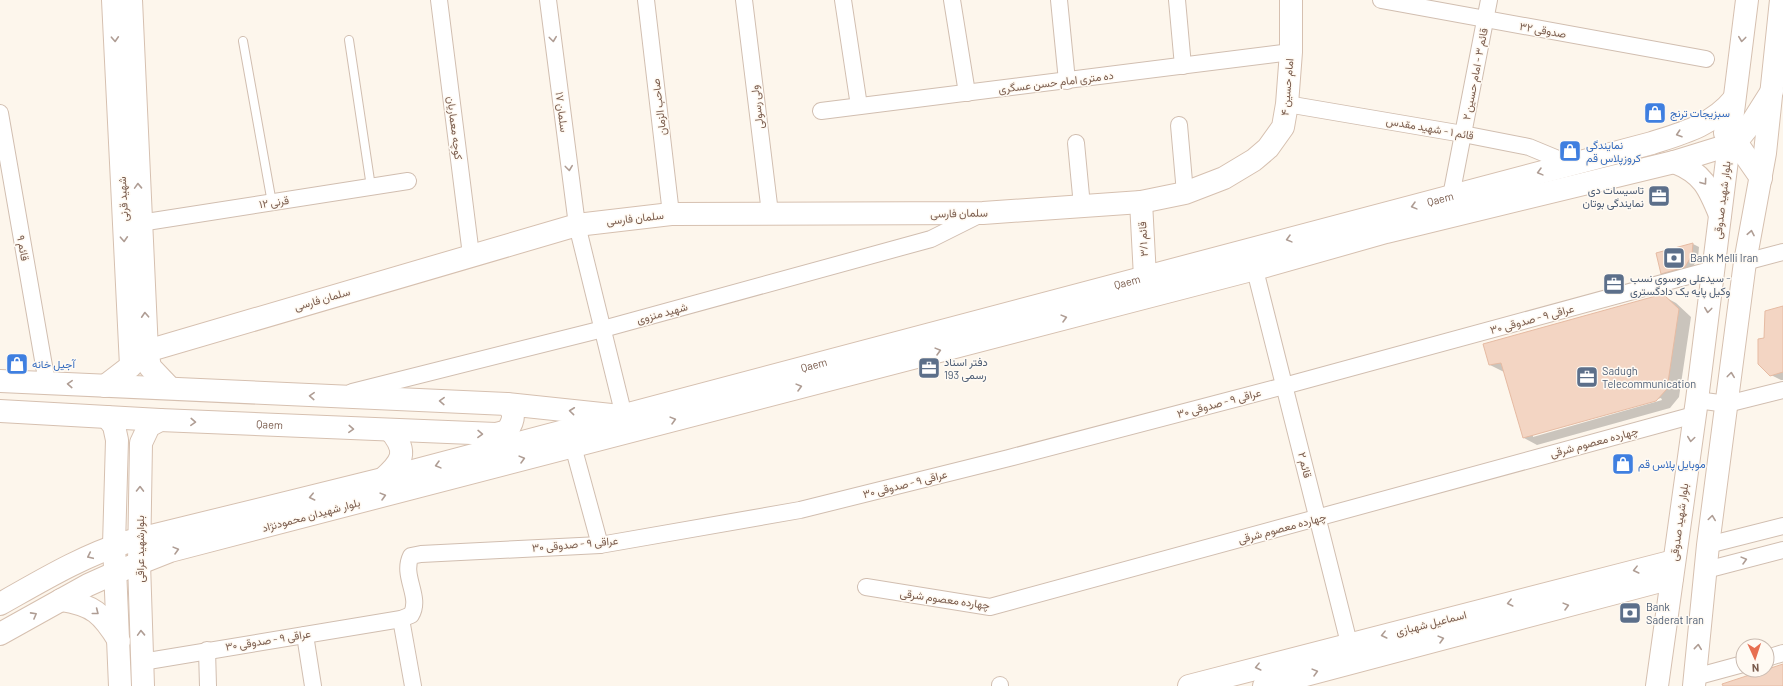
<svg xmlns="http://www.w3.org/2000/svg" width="1783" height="686" viewBox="0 0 1783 686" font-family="Barlow,Vazirmatn,sans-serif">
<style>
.shadow{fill:#0003;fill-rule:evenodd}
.building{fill:#f3d5c3;stroke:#e6bba3}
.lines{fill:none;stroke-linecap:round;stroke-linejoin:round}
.lane-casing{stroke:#d1beb0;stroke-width:10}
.street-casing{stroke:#d1beb0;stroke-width:18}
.secondary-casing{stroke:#d6c0b0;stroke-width:24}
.lane{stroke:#fff;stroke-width:8}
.street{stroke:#fff;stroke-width:16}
.secondary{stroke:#fff;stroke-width:22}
.oneway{stroke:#af9d94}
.labels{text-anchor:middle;stroke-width:3;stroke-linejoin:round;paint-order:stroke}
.street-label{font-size:11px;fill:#7a5c4d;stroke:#fffaf3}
.shop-label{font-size:11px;fill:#366cbe;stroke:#fffaf3;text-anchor:start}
.service-label{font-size:11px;fill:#4e5e75;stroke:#fffaf3;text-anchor:start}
</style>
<rect width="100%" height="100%" fill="#fdf6ec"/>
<!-- shadow -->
<g class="shadow">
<polygon points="1693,244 1699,247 1698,258 1691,270 1668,277 1662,273 1657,254"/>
<path d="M1663,296L1676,303L1691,317L1679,397L1670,408L1537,445L1524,438L1504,372L1490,365ZM1661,398L1662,400L1533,437V435Z"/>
<polygon points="1783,307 1783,380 1781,380 1771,375 1765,339"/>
<polygon points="1628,456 1630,458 1633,470 1622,475 1619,474 1617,460"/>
</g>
<!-- building -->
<g class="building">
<polygon points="1693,243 1692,255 1685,267 1661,274 1656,253"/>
<polygon points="1663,294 1679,309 1667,389 1656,401 1523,438 1501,363 1489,365 1483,344"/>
<polygon points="1783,306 1783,372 1770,376 1758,364 1758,339 1764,338 1765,311"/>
<polygon points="1628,455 1630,469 1618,474 1615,459"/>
<polygon points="1783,664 1783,686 1723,686 1722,684"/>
</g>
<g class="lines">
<!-- lane casing -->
<g class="lane-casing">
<g id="lane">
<polyline points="349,40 371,187"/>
<polyline points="243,41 272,203"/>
</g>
</g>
<!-- street casing -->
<g class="street-casing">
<g id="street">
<polyline points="439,0 471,255"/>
<polyline points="548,0 577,225 624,416"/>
<polyline points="646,0 671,214"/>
<polyline points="744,0 770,213"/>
<polyline points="843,0 859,106"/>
<polyline points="952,0 967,93"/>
<polyline points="1059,0 1067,81"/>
<polyline points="1177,0 1183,66"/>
<polyline points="1381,0 1706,59"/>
<polyline points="1287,104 1463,134 1529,147 1570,164"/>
<polyline points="821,111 1291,52"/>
<polyline points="0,113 47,383"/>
<polyline points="1179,125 1185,193"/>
<polyline points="1076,143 1082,206"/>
<polyline points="1451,196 1489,0"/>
<polyline points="140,223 408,181"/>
<polyline points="1252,258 1352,655"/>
<polyline points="1745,262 1783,252"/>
<polyline points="352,392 603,329 931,239 981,214"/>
<polyline points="1697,400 1727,404 1783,390"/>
<polyline points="573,446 600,545"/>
<polyline points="1708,545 1783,526"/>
<polyline points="1706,570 1783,550"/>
<polyline points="866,587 990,607 1694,415"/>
<polyline points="401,619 413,686"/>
<polyline points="305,635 313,686"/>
<polyline points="207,650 208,686"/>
<polyline points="1767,658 1783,653"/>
<path d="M142,662L401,619L411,615C422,597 401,576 411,556L421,554L600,545L800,510L1009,458L1284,386L1714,269"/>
<polyline points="1695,677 1743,664"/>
<polyline points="1000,685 1000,686"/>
</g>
</g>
<!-- secondary casing -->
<g class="secondary-casing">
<g id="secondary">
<polyline points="131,0 147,351 150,367 170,388"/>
<polyline points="1725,133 1736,142 1761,178"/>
<path d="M1674,162C1703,173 1709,188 1720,215"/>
<polyline points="1141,202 1145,277"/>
<polyline points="147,351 577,225 671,214 983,213 1141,202 1185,193 1224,178 1254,160 1268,148 1283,127 1287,104 1291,52 1291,0"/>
<polyline points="0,381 507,404 611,415"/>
<polyline points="105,386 131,366 113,0"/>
<path id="s1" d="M0,411L160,420L496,434L507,431C514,421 516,413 507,404"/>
<polyline points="107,417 114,426 117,440 114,545 120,686"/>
<path d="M383,479C402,462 409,452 390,430"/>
<path d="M61,600C93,605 102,613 119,641"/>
<path id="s2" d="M0,604C41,581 82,556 127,542L383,479L1652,143C1683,133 1713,125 1734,99"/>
<polyline points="0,634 88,585 117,572 170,551 1255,269 1386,232 1674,162 1729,145 1736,142 1753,121 1772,91"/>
<polyline points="143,686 139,563 141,443 149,426 160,420"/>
<polyline points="1189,686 1674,561"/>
<polyline points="1264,686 1672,578"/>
<polyline points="1657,686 1697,400 1747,0"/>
<polyline points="1694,686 1708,545 1745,262 1765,153 1781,0"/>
</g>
</g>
<!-- lane -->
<use href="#lane" class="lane"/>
<!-- street -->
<use href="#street" class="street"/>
<!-- secondary -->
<use href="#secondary" class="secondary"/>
</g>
<!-- one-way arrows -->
<defs><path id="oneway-chevron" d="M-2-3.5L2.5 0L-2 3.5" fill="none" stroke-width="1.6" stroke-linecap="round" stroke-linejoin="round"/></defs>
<g class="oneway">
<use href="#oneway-chevron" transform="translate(115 39) rotate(87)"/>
<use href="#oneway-chevron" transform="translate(553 39) rotate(83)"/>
<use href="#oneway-chevron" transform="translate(1742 39) rotate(97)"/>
<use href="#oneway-chevron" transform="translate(1679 134) rotate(162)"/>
<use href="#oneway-chevron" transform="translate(569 168) rotate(83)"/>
<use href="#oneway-chevron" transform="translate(1540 172) rotate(165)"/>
<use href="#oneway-chevron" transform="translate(1704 182) rotate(54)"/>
<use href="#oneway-chevron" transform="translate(138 186) rotate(-92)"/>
<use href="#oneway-chevron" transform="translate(1414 206) rotate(165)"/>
<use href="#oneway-chevron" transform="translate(1751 233) rotate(-79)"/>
<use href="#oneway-chevron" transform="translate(124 239) rotate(87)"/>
<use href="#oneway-chevron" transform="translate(1289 239) rotate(165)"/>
<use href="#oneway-chevron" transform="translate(1708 310) rotate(97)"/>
<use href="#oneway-chevron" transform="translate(145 315) rotate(-93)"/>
<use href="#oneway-chevron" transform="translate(1064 318) rotate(-15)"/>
<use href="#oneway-chevron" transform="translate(938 351) rotate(-15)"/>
<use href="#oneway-chevron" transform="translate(1731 375) rotate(-83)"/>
<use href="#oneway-chevron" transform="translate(70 384) rotate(-177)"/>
<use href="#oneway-chevron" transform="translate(799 387) rotate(-15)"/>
<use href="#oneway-chevron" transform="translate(312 396) rotate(-177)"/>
<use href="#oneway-chevron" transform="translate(442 401) rotate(-178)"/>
<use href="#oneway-chevron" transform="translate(572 411) rotate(-174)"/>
<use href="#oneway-chevron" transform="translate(673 420) rotate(-15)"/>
<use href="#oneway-chevron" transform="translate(193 422) rotate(3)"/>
<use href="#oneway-chevron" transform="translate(351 429) rotate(3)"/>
<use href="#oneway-chevron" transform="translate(480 434) rotate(1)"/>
<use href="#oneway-chevron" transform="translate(1691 439) rotate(98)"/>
<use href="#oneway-chevron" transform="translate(522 459) rotate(-15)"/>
<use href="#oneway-chevron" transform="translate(438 465) rotate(165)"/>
<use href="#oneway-chevron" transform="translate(140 489) rotate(-89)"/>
<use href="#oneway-chevron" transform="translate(383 496) rotate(-15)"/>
<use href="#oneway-chevron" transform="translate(312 497) rotate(167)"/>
<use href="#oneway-chevron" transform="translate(1712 518) rotate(-82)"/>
<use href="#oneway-chevron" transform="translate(176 550) rotate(-15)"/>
<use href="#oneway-chevron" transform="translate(90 556) rotate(155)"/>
<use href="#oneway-chevron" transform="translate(1744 560) rotate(-15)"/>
<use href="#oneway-chevron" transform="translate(1636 570) rotate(166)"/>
<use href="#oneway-chevron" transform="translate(1510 603) rotate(166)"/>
<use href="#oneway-chevron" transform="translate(1566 606) rotate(-15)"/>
<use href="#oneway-chevron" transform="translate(96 612) rotate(38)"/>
<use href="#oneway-chevron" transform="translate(34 615) rotate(-29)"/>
<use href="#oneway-chevron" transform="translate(141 633) rotate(-92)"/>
<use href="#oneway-chevron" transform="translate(1384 635) rotate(166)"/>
<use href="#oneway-chevron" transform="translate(1441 639) rotate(-15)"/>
<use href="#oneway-chevron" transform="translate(1698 647) rotate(-84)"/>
<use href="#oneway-chevron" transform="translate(1258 667) rotate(166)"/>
<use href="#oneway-chevron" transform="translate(1315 672) rotate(-15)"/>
</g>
<!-- icons -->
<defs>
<g id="shop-square" transform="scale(1.15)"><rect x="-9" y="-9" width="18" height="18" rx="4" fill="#3f7fe0" stroke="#fffaf3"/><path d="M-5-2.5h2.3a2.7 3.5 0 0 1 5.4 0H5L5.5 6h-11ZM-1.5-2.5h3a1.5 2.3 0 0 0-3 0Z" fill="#fff"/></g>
<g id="office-square" transform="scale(1.15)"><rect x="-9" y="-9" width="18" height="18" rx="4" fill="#5c6f8a" stroke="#fffaf3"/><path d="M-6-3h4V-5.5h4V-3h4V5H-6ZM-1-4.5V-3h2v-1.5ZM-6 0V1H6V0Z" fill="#fff"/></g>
<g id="bank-square" transform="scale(1.15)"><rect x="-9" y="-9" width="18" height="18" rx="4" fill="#5c6f8a" stroke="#fffaf3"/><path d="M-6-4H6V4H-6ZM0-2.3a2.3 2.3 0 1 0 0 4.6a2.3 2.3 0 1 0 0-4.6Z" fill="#fff"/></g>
</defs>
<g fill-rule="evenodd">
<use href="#shop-square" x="1655" y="113"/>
<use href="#shop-square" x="1570" y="151"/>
<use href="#office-square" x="1659" y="196"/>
<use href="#bank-square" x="1674" y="258"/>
<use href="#office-square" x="1614" y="284"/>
<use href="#shop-square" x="17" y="364"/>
<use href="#office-square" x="929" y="368"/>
<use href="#office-square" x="1587" y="377"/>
<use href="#shop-square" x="1623" y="464"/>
<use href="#bank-square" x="1630" y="613"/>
</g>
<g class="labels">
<!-- street labels -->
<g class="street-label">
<text transform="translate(1543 30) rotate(10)" y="4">صدوقی ۳۲</text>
<text transform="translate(1475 74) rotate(-79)" y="4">قائم ۳ - امام حسین ۲</text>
<text transform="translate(1056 82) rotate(-7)" y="4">ده متری امام حسن عسگری</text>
<text transform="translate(1287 87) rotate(-85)" y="4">امام حسین ۴</text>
<text transform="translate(659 107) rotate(-97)" y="4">صاحب الزمان</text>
<text transform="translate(757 107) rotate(-97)" y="4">ولی رسولی</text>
<text transform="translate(562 112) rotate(83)" y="4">سلمان ۱۷</text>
<text transform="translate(455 128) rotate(83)" y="4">کوچه معماریان</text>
<text transform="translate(1430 128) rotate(10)" y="4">قائم ۱ - شهید مقدس</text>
<text transform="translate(123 199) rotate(-93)" y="4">شهید قرنی</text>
<text dy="4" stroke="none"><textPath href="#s2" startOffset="1499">Qaem</textPath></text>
<text transform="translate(1722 200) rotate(-83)" y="4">بلوار شهید صدوقی</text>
<text transform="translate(274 202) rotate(-9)" y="4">قرنی ۱۲</text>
<text transform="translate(959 213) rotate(-1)" y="4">سلمان فارسی</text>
<text transform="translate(635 218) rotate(-6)" y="4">سلمان فارسی</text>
<text transform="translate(1143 239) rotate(-93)" y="4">قائم ۳/۱</text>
<text transform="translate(23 248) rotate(80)" y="4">قائم ۹</text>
<text dy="4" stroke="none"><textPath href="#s2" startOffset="1175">Qaem</textPath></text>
<text transform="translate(322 299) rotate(-16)" y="4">سلمان فارسی</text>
<text transform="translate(662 313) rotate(-15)" y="4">شهید منزوی</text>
<text transform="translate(1532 319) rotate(-15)" y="4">عراقی ۹ - صدوقی ۳۰</text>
<text dy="4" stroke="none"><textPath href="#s2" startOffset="851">Qaem</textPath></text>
<text transform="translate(1219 403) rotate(-15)" y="4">عراقی ۹ - صدوقی ۳۰</text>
<text dy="4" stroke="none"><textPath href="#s1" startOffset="270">Qaem</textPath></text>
<text transform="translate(1594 442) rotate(-15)" y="4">چهارده معصوم شرقی</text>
<text transform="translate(1305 465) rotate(76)" y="4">قائم ۲</text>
<text transform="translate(905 484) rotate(-14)" y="4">عراقی ۹ - صدوقی ۳۰</text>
<text transform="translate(311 515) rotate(-15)" y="4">بلوار شهیدان محمودنژاد</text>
<text transform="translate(1679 522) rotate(-82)" y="4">بلوار شهید صدوقی</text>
<text transform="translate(1282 528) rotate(-15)" y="4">چهارده معصوم شرقی</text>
<text transform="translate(575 544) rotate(-5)" y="4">عراقی ۹ - صدوقی ۳۰</text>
<text transform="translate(140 549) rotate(-90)" y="4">بلوارشهید عراقی</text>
<text transform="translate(945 599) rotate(8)" y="4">چهارده معصوم شرقی</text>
<text transform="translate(1431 623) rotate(-14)" y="4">اسماعیل شهبازی</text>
<text transform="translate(268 640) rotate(-9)" y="4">عراقی ۹ - صدوقی ۳۰</text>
</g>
<!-- shop labels -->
<g class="shop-label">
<text x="1670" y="117">سبزیجات ترنج</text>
<text x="1586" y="149">نمایندگی<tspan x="1586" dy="13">کروزپلاس قم</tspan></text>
<text x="32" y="368">آجیل خانه</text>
<text x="1638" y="468">موبایل پلاس قم</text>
</g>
<!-- service labels -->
<g class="service-label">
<text x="1644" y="194" text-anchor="end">تاسیسات دی<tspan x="1644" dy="13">نمایندگی بوتان</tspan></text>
<text x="1690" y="262">Bank Melli Iran</text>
<text x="1630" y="282">سیدعلی موسوی نسب -<tspan x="1630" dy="13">وکیل پایه یک دادگستری</tspan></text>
<text x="944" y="366">دفتر اسناد<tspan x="944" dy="13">رسمی 193</tspan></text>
<text x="1602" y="375">Sadugh<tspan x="1602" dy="13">Telecommunication</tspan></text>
<text x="1646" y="611">Bank<tspan x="1646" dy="13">Saderat Iran</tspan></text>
</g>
</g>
<!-- north arrow -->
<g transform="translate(1755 658) rotate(177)"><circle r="19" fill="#fffaf3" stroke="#cabbb1"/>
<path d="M0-3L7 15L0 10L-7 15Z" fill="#e76f51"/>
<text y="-6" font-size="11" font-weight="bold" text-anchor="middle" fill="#7a5c4d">N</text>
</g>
</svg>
